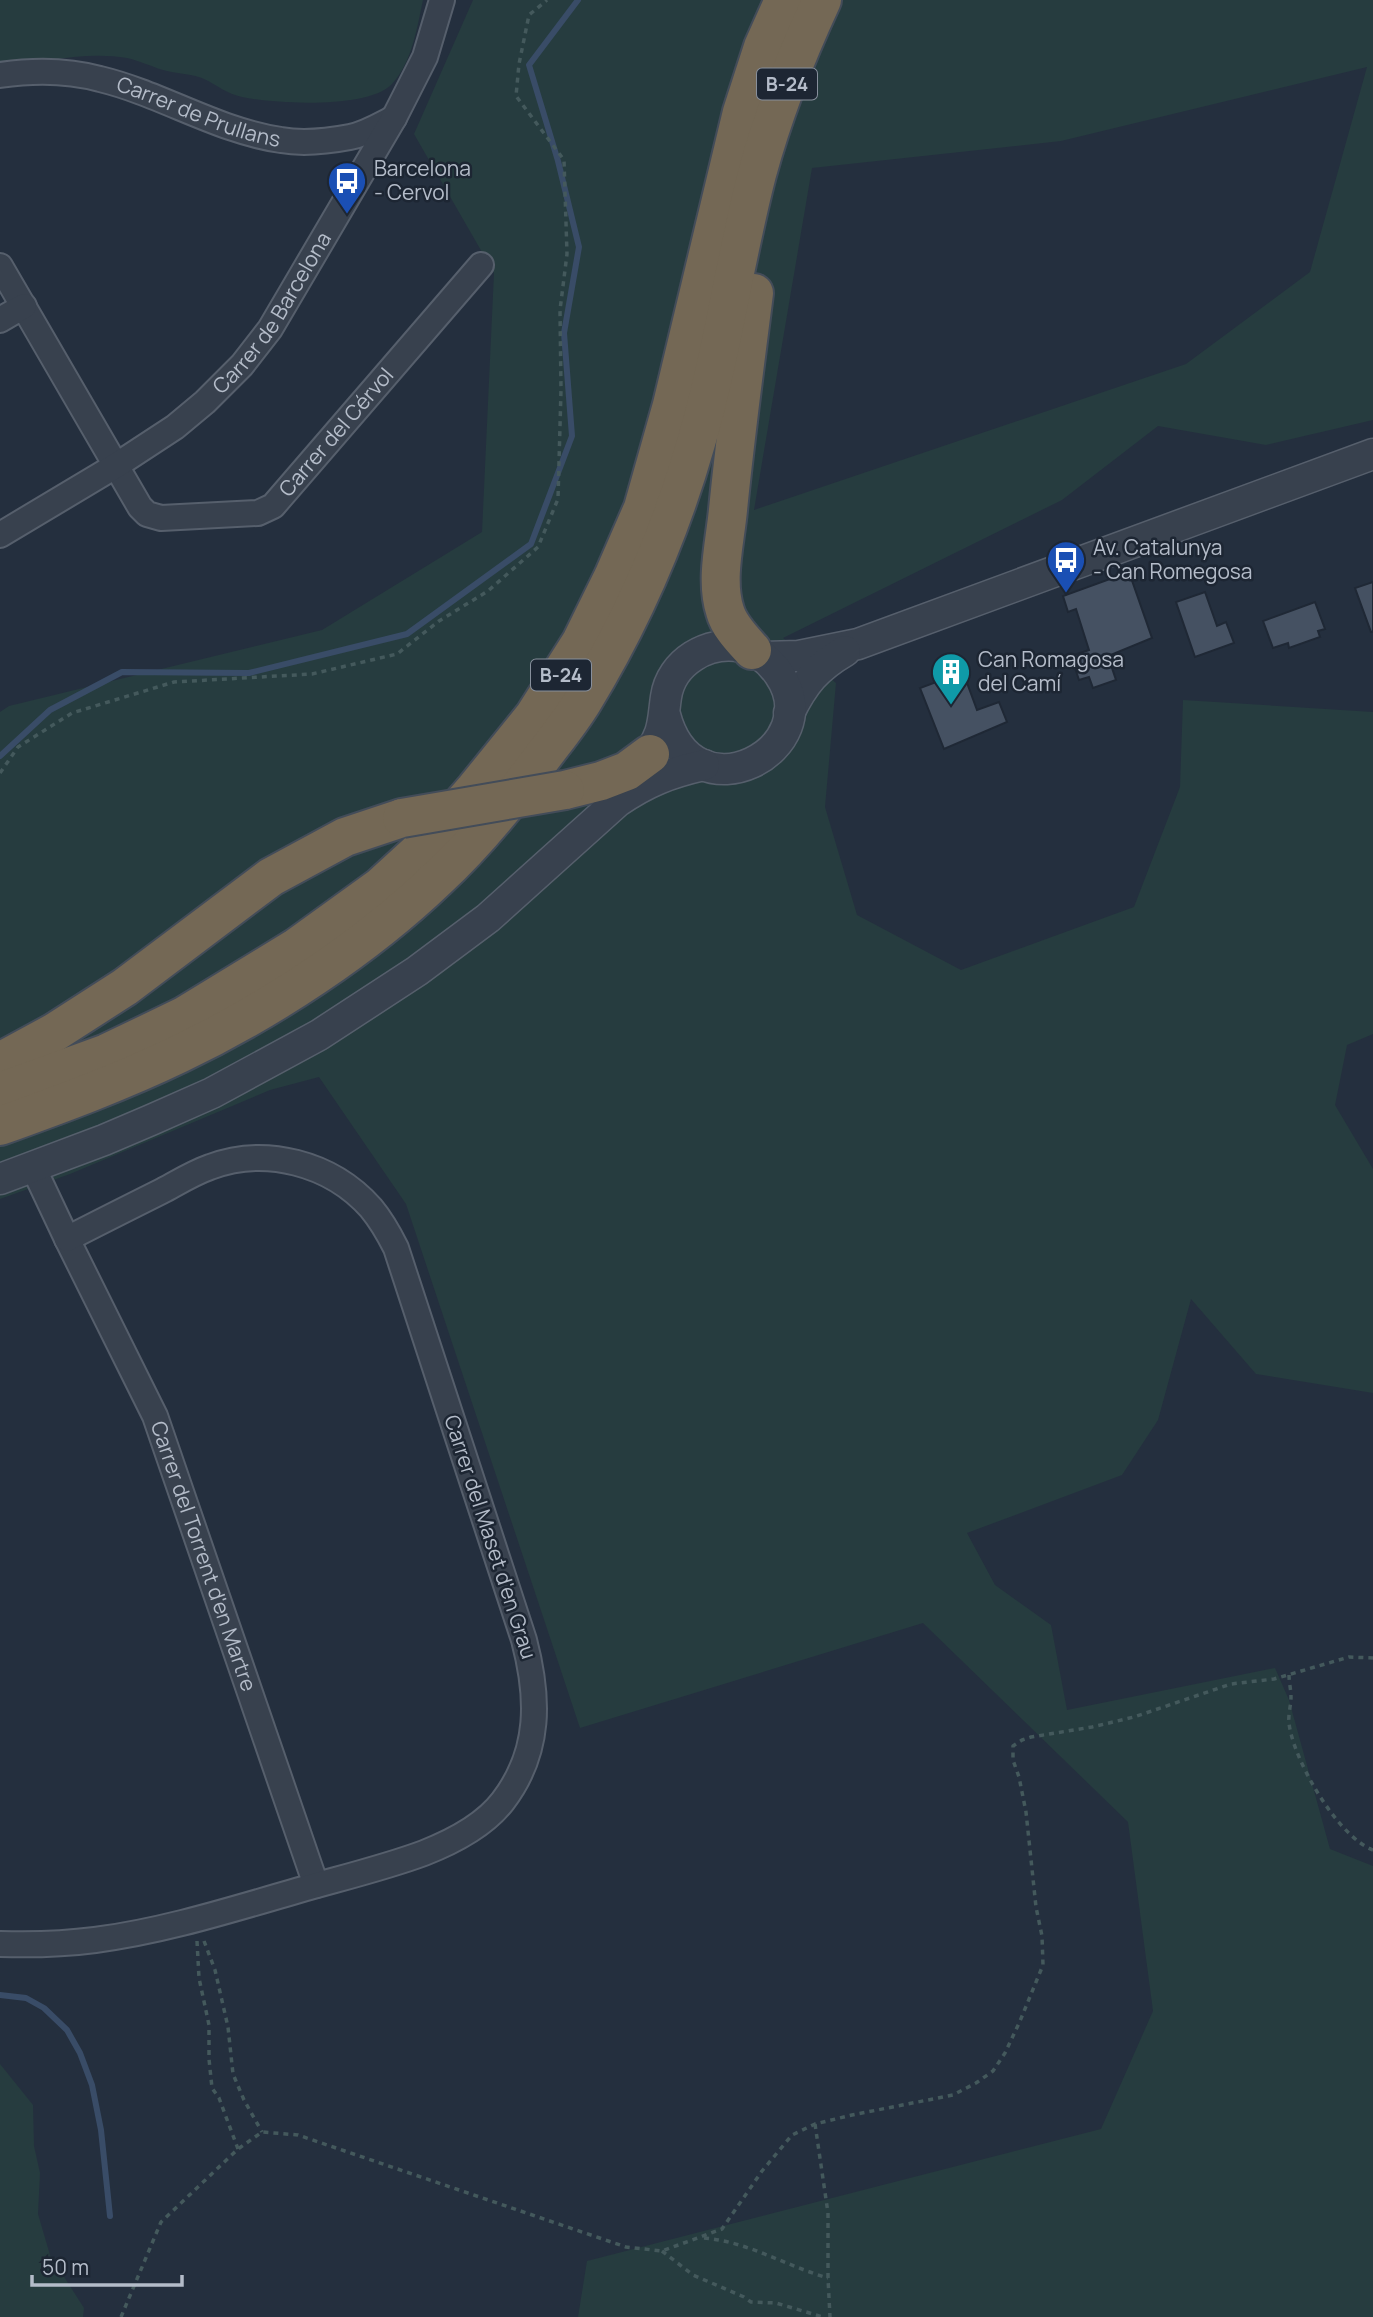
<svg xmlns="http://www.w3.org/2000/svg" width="1373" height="2317" viewBox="0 0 1373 2317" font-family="Manrope,sans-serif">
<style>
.green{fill:#263c3f;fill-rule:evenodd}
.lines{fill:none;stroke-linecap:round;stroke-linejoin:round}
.stream{stroke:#394c67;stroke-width:6}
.building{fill:#455162;stroke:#1f2835;stroke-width:2}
.minor-casing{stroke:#565f6c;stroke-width:28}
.tertiary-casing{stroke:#565f6c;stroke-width:33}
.motorway-casing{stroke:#434c59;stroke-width:42}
.path{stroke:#44595c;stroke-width:3.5;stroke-dasharray:5 5;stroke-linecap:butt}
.minor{stroke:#38414e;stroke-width:24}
.tertiary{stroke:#38414e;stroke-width:30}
.motorway{stroke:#746855;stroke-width:38}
.motorway-bridge-casing{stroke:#434c59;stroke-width:42;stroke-linecap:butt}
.motorway-bridge{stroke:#746855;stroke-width:38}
.labels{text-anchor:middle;stroke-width:5;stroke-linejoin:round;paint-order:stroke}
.shield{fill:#1d2633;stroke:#878f9c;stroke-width:2}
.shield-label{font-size:19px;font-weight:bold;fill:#b4bcc9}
.street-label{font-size:21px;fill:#b4bcc9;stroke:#1d2633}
.poi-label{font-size:21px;fill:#b4bcc9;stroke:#1d2633;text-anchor:start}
</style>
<rect width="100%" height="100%" fill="#242f3e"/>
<!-- green -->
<g class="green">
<path d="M0,0H423C417,28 412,62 392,84C369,109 274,104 242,97C227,94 217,85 204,79C193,74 179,74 167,71C154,68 141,61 127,58C86,51 41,62 0,68Z"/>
<path d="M473,0H1373V420L1266,445L1158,426L1062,500L783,638L836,683L825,807L857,915L961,970L1134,907L1180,787L1183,700L1373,712V1034L1347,1045L1335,1105L1373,1169V1393L1256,1374L1191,1299L1158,1420L1122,1475L967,1533L995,1585L1051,1625L1067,1710L1275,1668L1289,1700L1330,1849L1373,1866V2317H578L587,2261L1101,2129L1153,2011L1128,1822L923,1623L580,1728L406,1204L319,1077L270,1090L70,1174L0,1199V712L9,706L322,630L482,532L494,273L414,134ZM1367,67L1310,272L1186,364L754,510L812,168L1061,141Z"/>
<polygon points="0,2064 33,2105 34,2146 40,2173 38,2214 50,2255 84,2308 83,2317 0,2317"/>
</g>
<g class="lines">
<!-- stream -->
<g class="stream">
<polyline points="0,756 50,710 122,672 249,673 407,634 531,544 572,436 564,333 579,247 558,161 529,65 578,0"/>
<polyline points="0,1995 26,1998 44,2008 67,2030 80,2053 92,2085 101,2130 110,2216"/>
</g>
</g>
<!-- building -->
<g class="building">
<polygon points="1129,572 1152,638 1108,656 1116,680 1093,688 1089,677 1079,680 1071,656 1089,650 1076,609 1068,612 1063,596"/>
<polygon points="1373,582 1373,632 1371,632 1355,588"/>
<polygon points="1205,592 1217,626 1226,622 1234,643 1195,657 1176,602"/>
<polygon points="1315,602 1325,629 1318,631 1320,637 1289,648 1288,643 1273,648 1263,621"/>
<polygon points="963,672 977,710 999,702 1007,722 944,749 920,688"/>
</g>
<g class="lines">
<!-- minor casing -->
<g class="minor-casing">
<g id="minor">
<path id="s1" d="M0,75C34,70 67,70 100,79C162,94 218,131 281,140C303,144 329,141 350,137C366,134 380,125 394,118"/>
<path id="s2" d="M0,266L140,507L147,514L161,518L258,513L273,506L481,265"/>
<polyline points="0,320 24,306"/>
<path id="s3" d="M0,535L117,465L175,427L205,402L242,365L270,329L394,118L425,57L442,0"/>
<path id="s4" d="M67,1239L155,1416L316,1885"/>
<path d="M0,1944C32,1945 64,1944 95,1940C164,1931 230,1910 296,1891C337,1879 384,1868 424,1853C452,1842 484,1826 503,1801C541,1751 539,1697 524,1640L396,1248C389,1234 381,1220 371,1208C331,1163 265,1146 210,1167C193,1173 177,1183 162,1191C130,1207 98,1223 67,1239L33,1167"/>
</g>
</g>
<!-- tertiary casing -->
<g class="tertiary-casing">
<g id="tertiary">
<polyline points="763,657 799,656 858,644 1373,454"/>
<path d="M789,713C804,683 816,668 845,651"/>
<path d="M640,771C647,759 655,746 660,733C664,721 664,710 666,697C671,662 708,640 742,647C758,650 770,661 779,674C830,748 693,823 665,715"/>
<path d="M0,1179L104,1140L151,1120L212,1093L319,1035L417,971L488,918L617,802C646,782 669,773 704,765"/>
</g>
</g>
<!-- motorway casing -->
<g class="motorway-casing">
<g id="motorway">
<path d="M752,650C742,639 729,626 725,611C715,580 725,542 728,510C735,438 745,365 754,293"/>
<polyline points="565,790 601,781 627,771 650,754"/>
<polyline points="0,1062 55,1032 125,987 271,877 345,837 402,818"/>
<polyline points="0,1092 107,1053 184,1016 297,947 380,887 428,843 475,789 534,716 581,642 613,577 643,508 672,405 742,112 763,47 784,0"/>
<path d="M0,1126C61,1104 121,1082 179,1054C269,1011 365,948 437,879C474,845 505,807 535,767C551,745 569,724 583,701C632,621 670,533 696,443C722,355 734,263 757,174C773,115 796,56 822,0"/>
</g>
</g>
<!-- path -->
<g class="path">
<polyline points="0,773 18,747 72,713 174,682 312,674 397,654 439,621 488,591 538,547 558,499 561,390 560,310 567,254 564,160 516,96 519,64 529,15 547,0"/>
<path d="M1289,1675C1289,1682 1291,1690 1291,1697C1291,1705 1288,1715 1289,1723C1293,1760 1338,1837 1373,1850"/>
<polyline points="197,1941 199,1978 209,2025 209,2059 212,2088 219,2098 238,2149"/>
<polyline points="204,1941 215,1970 228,2027 233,2074 244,2100 262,2132"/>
<polyline points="815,2124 828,2213 828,2278 830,2317"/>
<path d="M704,2238C749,2242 786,2266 828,2278"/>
<polyline points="662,2251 693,2275 744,2297 751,2302 776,2303 823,2317"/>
<polyline points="121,2317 161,2222 238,2149 262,2132 298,2135 626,2247 662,2251 722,2229 762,2171 792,2135 815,2124 852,2115 953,2095 976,2083 993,2071 1005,2053 1020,2021 1043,1965 1042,1936 1036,1907 1026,1812 1019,1777 1013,1760 1013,1746 1022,1740 1031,1737 1092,1727 1134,1717 1231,1684 1274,1679 1349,1657 1373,1658"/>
</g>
<!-- minor -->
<use href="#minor" class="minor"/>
<!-- tertiary -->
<use href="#tertiary" class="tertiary"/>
<!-- motorway -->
<use href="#motorway" class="motorway"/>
<!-- motorway-bridge casing -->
<g class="motorway-bridge-casing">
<polyline id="motorway-bridge" points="402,818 565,790"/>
</g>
<!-- motorway-bridge -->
<use href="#motorway-bridge" class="motorway-bridge"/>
</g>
<!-- icons -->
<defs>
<g id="bus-pin" transform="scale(2.0125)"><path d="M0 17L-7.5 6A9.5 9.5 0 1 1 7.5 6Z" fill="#1a4fb4" stroke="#1d2633"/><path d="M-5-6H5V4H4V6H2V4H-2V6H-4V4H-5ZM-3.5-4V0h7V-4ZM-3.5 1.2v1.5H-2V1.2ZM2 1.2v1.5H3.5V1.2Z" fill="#fff"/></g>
<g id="building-pin" transform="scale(2.0125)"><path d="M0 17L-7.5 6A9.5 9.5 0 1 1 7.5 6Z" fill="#0f9aa8" stroke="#1d2633"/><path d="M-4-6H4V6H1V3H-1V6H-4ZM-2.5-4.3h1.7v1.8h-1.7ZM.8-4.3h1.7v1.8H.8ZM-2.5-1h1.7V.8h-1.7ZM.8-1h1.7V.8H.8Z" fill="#fff"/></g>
</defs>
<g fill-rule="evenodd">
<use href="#bus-pin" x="347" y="181"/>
<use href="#bus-pin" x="1066" y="560"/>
<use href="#building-pin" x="951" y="672"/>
</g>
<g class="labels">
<!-- shield labels -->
<g class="shield">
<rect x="757" y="68.5" width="60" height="31" rx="5"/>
<rect x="531" y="659.5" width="60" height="31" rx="5"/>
</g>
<g class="shield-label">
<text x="787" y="91">B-24</text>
<text x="561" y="682">B-24</text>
</g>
<!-- street labels -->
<g class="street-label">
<text dy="7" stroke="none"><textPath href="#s1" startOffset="205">Carrer de Prullans</textPath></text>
<text dy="7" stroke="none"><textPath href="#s3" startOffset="357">Carrer de Barcelona</textPath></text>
<text dy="7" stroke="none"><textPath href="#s2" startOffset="514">Carrer del Cérvol</textPath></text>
<text transform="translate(490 1537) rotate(72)" y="7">Carrer del Maset d'en Grau</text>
<text dy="7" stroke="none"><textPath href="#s4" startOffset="346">Carrer del Torrent d'en Martre</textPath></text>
</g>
<!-- poi labels -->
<g class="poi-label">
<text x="374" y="176">Barcelona<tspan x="374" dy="24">- Cervol</tspan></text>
<text x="1093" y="555">Av. Catalunya<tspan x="1093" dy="24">- Can Romegosa</tspan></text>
<text x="978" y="667">Can Romagosa<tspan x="978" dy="24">del Camí</tspan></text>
</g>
</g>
<!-- scale -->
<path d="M32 2275v10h150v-10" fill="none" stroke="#b4bcc9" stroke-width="3.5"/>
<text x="42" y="2275" font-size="21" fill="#b4bcc9" stroke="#1d2633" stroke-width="5" paint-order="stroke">50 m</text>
</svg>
